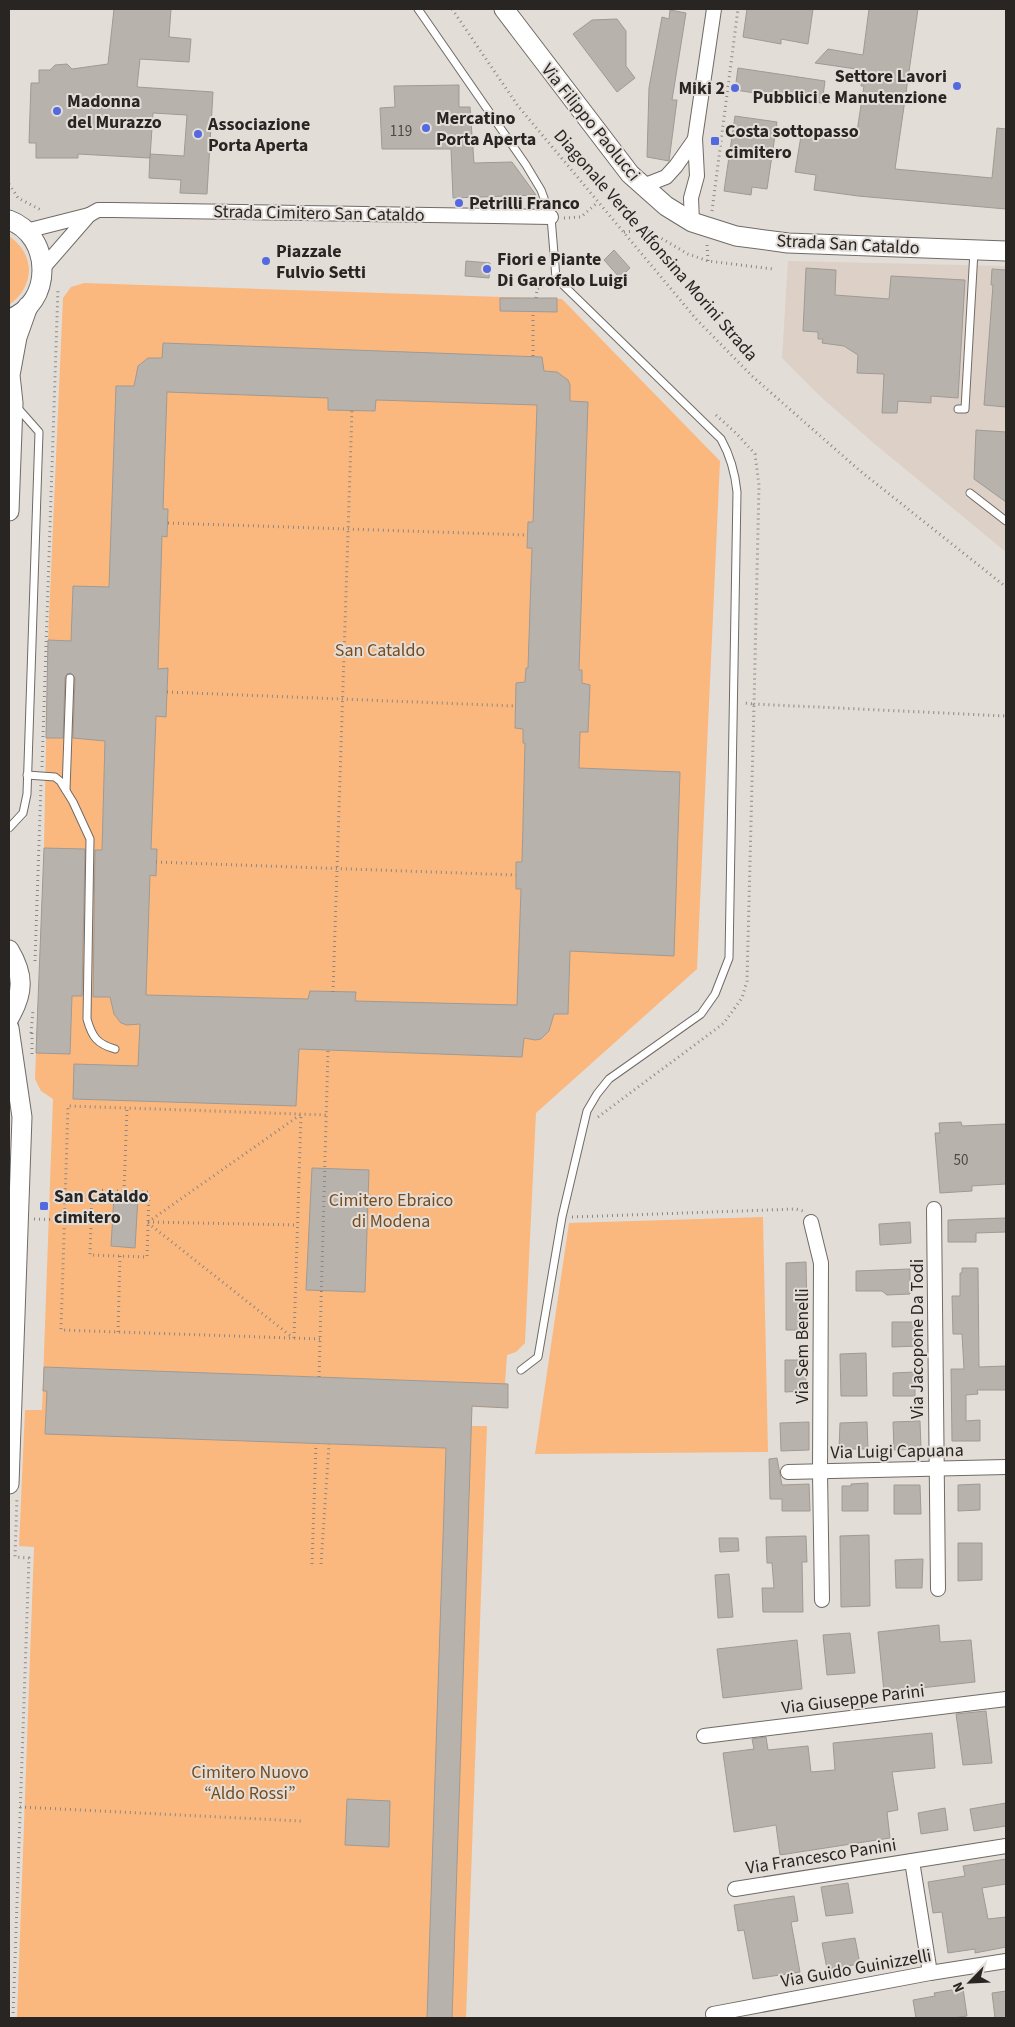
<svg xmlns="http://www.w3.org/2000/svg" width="1015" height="2027" viewBox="0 0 1015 2027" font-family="'Source Sans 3',sans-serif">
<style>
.built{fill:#ddd0c7}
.green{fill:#fab87e}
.building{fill:#b8b2ad;stroke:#9f9a95;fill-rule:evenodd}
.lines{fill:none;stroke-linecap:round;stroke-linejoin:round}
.lane-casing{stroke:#706b66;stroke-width:9}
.street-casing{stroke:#706b66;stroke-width:16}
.secondary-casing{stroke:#706b66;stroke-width:21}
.path{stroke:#8c8783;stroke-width:3;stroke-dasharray:1 4;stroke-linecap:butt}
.lane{stroke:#fff;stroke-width:7}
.street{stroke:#fff;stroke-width:14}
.secondary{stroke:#fff;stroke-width:19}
.poi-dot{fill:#5469df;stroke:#e3ddd8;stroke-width:2}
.labels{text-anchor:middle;stroke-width:4;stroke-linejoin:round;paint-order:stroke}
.number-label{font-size:15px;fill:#4c4846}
.poi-label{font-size:18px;font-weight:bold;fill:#282523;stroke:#e3ddd8;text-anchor:start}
.street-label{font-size:18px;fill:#282523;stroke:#e3ddd8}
.park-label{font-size:18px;fill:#784b1d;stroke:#e3ddd8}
</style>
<rect width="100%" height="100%" fill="#e3ddd8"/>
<!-- built -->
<polygon class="built" points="788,261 1006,266 1006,552 876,445 821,397 782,358"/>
<!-- green -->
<g class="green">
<path d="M9,236C36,255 35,286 9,305Z"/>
<polygon points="84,283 562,299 720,461 697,969 536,1113 525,1343 516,1352 507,1355 505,1383 508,1384 508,1408 472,1407 471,1426 487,1426 466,2018 17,2018 34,1547 19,1546 25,1410 42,1410 53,1099 41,1091 35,1079 44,847 48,640 63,298 71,287"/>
<polygon points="763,1217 768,1452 535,1454 569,1223"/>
</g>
<!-- building -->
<g class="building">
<polygon points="114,9 171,9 169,37 191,39 189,62 140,59 137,87 213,92 207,194 180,193 181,180 149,178 150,154 184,156 187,115 153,113 150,158 78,154 78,158 36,158 36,143 29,143 31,83 39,83 39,70 50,70 55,65 67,64 72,69 108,64"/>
<polygon points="747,9 813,9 808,44 781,39 781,44 743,37"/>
<polygon points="869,9 918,9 895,169 992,178 997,128 1006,129 1006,209 858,196 814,190 816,175 795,172 802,130 856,138 864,86 861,86 863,70 815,63 828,49 863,55"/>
<polygon points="670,10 686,13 672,100 677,100 669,161 647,157 649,88 662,17 669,19"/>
<polygon points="617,19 626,31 626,66 635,78 617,92 573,34 592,20"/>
<polygon points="738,68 825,81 822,103 735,90"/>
<polygon points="459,85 459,107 470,107 474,163 512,162 536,195 453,198 451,149 382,149 380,108 395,107 394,86"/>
<polygon points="735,116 777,122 767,189 752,187 751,195 724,191"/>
<polygon points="614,250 630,268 620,278 604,260"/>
<polygon points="466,261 490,263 489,278 465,276"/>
<polygon points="806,268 836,270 835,295 889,299 891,276 965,280 958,398 931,396 931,403 898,401 897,413 882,413 884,374 857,373 858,355 844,346 822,343 823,339 818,339 818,332 803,331"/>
<polygon points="992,269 1006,270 1006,407 984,405 993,285 991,285"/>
<polygon points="500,298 557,298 557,312 500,311"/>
<path d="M163,343L542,357L544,371L557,372L568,380L570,385V401L588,402L579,670H582V683L590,685L588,732H580L579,768L680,772L674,956L570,951L568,1014H554L549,1031L541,1039L535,1040L524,1038L522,1057L299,1049L296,1106L73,1099L74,1064L138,1066L140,1024L127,1025L121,1023L114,1014L110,997H93L95,850H102L105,741L73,738L75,678L71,673L67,674L65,678L63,738H46L48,640L71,641L73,586L109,587L116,386H134L138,366L148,358H162ZM167,392L328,398V410L375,411L376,400L537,405L533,522H528L527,548H532L528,668H526L525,682L516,683L515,728L523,729V743H525L522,862H516V889H521L517,1005L355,1001L356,992L310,991L308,999L146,995L150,875L156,876L157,849H151L156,716L166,717L168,668L158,669L162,536L167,537L168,509H163Z"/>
<polygon points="976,430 1006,432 1006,502 974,479"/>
<polygon points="44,848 85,849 82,996 72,996 70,1054 36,1053"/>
<polygon points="961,1122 962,1126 1006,1124 1006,1184 972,1186 972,1191 940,1193 935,1133 940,1133 939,1123"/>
<polygon points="312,1168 369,1170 365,1292 306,1290"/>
<polygon points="114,1196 138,1197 135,1248 111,1246"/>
<polygon points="1006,1218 1006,1232 976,1233 976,1242 948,1242 948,1220"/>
<polygon points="910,1222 911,1243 880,1245 879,1224"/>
<polygon points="806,1262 807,1316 805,1316 805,1330 786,1330 786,1263"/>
<polygon points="962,1268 978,1268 979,1367 1006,1366 1006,1390 977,1390 978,1394 966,1395 966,1421 980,1420 980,1441 952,1441 951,1369 964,1369 962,1334 953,1334 952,1296 960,1296 960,1273 962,1273"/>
<polygon points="910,1269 910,1294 887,1295 882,1291 856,1291 856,1271"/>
<polygon points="892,1322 918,1322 918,1346 892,1347"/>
<polygon points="866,1353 867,1396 841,1396 840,1354"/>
<polygon points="785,1360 805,1360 806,1383 804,1383 804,1391 785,1392"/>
<polygon points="44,1367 508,1384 508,1408 472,1406 452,2018 427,2018 446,1448 45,1434 47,1391 43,1391"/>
<polygon points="915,1372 915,1396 893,1396 893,1373"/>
<polygon points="920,1421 921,1449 894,1450 893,1422"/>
<polygon points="809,1422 809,1450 781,1451 780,1423"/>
<polygon points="867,1422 868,1449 839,1449 840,1423"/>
<polygon points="777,1458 782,1485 809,1484 810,1511 782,1511 782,1499 770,1499 769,1459"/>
<polygon points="868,1483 868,1511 842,1511 842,1486 851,1486 851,1484"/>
<polygon points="980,1484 980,1510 958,1511 958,1485"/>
<polygon points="894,1485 920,1485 921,1514 894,1514"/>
<polygon points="869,1535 870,1606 841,1607 840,1536"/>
<polygon points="806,1536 807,1562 802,1562 803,1612 763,1612 762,1588 774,1588 772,1563 767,1563 766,1537"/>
<polygon points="719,1538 738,1538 739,1551 720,1552"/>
<polygon points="958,1543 982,1543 982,1580 958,1581"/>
<polygon points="923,1559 922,1588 896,1588 895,1560"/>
<polygon points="729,1574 733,1617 718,1618 715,1575"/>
<polygon points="939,1625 940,1642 971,1640 975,1682 884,1692 878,1632"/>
<polygon points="850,1633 855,1673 827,1675 823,1635"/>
<polygon points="797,1640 802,1689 723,1698 717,1649"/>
<polygon points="986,1711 992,1763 963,1765 956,1714"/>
<polygon points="932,1733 935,1768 892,1772 898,1810 887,1812 890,1838 780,1855 776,1825 734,1832 723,1753 754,1749 752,1739 766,1737 768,1750 808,1746 811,1772 835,1770 833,1743"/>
<polygon points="347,1799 390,1801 389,1847 345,1845"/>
<polygon points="1006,1803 1006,1826 974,1831 970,1809"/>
<polygon points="945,1808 948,1830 921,1834 918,1813"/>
<polygon points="1006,1859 1006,1884 982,1888 988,1919 1006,1917 1006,1947 975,1953 975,1949 948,1953 942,1912 933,1913 928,1882 965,1876 963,1866"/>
<polygon points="848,1883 853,1913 826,1916 821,1887"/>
<polygon points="794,1896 798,1921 791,1922 800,1972 753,1979 744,1930 738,1931 734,1905"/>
<polygon points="855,1938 860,1964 827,1969 822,1943"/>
<polygon points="963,1988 967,2016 952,2018 916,2018 913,2000 935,1996 934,1993"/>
<polygon points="1006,1991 1006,2018 995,2018 992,1993"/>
</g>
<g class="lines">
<!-- lane casing -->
<g class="lane-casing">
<g id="lane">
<path d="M418,9L526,165L541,190L551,217L556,278L721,439C731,457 735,472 737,492L729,958L715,994L701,1014L609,1079L597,1094L587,1111L562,1217L538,1357L521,1370"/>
<polyline points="958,409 965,409 974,251"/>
<polyline points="970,493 1006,521"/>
<path d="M27,775L55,777L60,781L73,802L90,839L87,1019C92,1037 97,1044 115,1049"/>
<polyline points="66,790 70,678"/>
<polyline points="9,828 23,813 27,794 39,432 16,406"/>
</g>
</g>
<!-- street casing -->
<g class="street-casing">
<g id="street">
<polyline points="643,186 666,177 676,166 695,139"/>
<polyline points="89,215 98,210 112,210 551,217"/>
<polyline points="692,222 691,198 697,176 695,138 714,9"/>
<polyline points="26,231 89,215 42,269"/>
<polyline points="934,1209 938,1589"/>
<polyline points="811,1222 821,1263 820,1472 822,1600"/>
<polyline points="788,1472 1006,1467"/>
<polyline points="704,1736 1006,1699"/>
<polyline points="912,1861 930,1973"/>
<polyline points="735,1889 1006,1846"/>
<polyline points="714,2018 713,2014 930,1973 1006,1961"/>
</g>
</g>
<!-- secondary casing -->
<g class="secondary-casing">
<g id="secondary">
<polyline points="504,9 630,174 666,206 692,222 736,236 788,243 1006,251"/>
<path d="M9,220C53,236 53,304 9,319"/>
<polyline points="9,511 13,403 10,375 17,337 28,306"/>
<path d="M9,950C24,975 24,992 9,1018"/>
<polyline points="9,1028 22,1117 9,1484"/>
</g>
</g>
<!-- path -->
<g class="path">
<polyline points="452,9 518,106 697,320 752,376 859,470 1006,587"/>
<polyline points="9,184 18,198 43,211"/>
<polyline points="712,211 738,9"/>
<polyline points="564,218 581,217 598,202"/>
<polyline points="624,232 647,230 688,254 708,261 773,269"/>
<polyline points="707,245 708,261"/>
<polyline points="536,298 537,289 548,283"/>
<polyline points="533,356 533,312"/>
<polyline points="716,415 738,435 755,454 759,485 754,704 1006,716"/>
<polyline points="168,523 527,535"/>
<polyline points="167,692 515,706"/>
<polyline points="42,767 58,288"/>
<polyline points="156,862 516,875"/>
<polyline points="35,961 41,785"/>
<polyline points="333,992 352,410"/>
<polyline points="31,1033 33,1010"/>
<polyline points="32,1054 32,1033"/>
<polyline points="598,1117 724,1023 742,998 747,981 754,704 743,703"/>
<polygon points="92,1190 149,1192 147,1257 90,1255"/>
<polyline points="124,1191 127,1108"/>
<polyline points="572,1217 796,1209 803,1211"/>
<polyline points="34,1219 91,1221"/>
<polyline points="148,1222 300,1115"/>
<polyline points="148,1222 297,1225"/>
<polyline points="148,1223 292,1337"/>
<polyline points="118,1332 120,1256"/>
<polyline points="294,1338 301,1114"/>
<polyline points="320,1339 61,1330 68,1106 327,1115"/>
<polyline points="319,1377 328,1050"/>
<polyline points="312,1564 316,1444"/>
<polyline points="321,1564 329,1444"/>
<polyline points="20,1807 301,1821"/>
<polyline points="13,2018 29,1558 15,1557 17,1497"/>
</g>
<!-- lane -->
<use href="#lane" class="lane"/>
<!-- street -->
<use href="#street" class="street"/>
<!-- secondary -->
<use href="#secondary" class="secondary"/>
</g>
<!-- markers -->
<g class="poi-dot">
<circle cx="957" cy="86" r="5"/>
<circle cx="735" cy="88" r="5"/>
<circle cx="57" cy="111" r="5"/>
<circle cx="426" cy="128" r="5"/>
<circle cx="198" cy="134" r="5"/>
<rect x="710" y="136" width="10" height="10" rx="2.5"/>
<circle cx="459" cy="203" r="5"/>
<circle cx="266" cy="261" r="5"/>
<circle cx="487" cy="269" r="5"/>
<rect x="39" y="1201" width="10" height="10" rx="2.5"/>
</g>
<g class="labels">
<!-- number labels -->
<g class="number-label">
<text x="401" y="136">119</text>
<text x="961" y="1165">50</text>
</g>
<!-- poi labels -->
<g class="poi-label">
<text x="947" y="82" text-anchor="end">Settore Lavori<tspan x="947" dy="21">Pubblici e Manutenzione</tspan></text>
<text x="725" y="94" text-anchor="end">Miki 2</text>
<text x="67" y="107">Madonna<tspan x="67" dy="21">del Murazzo</tspan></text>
<text x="436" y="124">Mercatino<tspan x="436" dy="21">Porta Aperta</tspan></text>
<text x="208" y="130">Associazione<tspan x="208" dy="21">Porta Aperta</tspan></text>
<text x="725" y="137">Costa sottopasso<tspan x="725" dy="21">cimitero</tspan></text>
<text x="469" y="209">Petrilli Franco</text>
<text x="276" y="257">Piazzale<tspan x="276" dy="21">Fulvio Setti</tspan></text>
<text x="497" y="265">Fiori e Piante<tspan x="497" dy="21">Di Garofalo Luigi</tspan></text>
<text x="54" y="1202">San Cataldo<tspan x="54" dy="21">cimitero</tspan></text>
</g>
<!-- street labels -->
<g class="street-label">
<text transform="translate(591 122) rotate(51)" y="6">Via Filippo Paolucci</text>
<text transform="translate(319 213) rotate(1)" y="6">Strada Cimitero San Cataldo</text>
<text transform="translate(848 244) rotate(3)" y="6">Strada San Cataldo</text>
<text transform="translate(656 245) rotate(49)" y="6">Diagonale Verde Alfonsina Morini Strada</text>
<text transform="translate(917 1339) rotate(-90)" y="6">Via Jacopone Da Todi</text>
<text transform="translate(802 1346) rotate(-90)" y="6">Via Sem Benelli</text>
<text transform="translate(897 1451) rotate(-1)" y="6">Via Luigi Capuana</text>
<text transform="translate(853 1699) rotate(-7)" y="6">Via Giuseppe Parini</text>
<text transform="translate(821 1856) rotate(-9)" y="6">Via Francesco Panini</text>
<text transform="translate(856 1968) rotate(-10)" y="6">Via Guido Guinizzelli</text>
</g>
<!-- park labels -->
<g class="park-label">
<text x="380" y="656">San Cataldo</text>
<text x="391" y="1206">Cimitero Ebraico<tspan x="391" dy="21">di Modena</tspan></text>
<text x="250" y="1778">Cimitero Nuovo<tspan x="250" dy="21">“Aldo Rossi”</tspan></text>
</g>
</g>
<!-- border -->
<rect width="1015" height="2027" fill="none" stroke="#282523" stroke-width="20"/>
<!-- north arrow -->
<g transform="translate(970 1982) rotate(246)" stroke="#e3ddd8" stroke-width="4" paint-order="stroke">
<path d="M0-4L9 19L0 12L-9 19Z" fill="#282523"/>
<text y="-8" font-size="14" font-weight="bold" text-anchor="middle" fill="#282523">N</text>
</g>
</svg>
